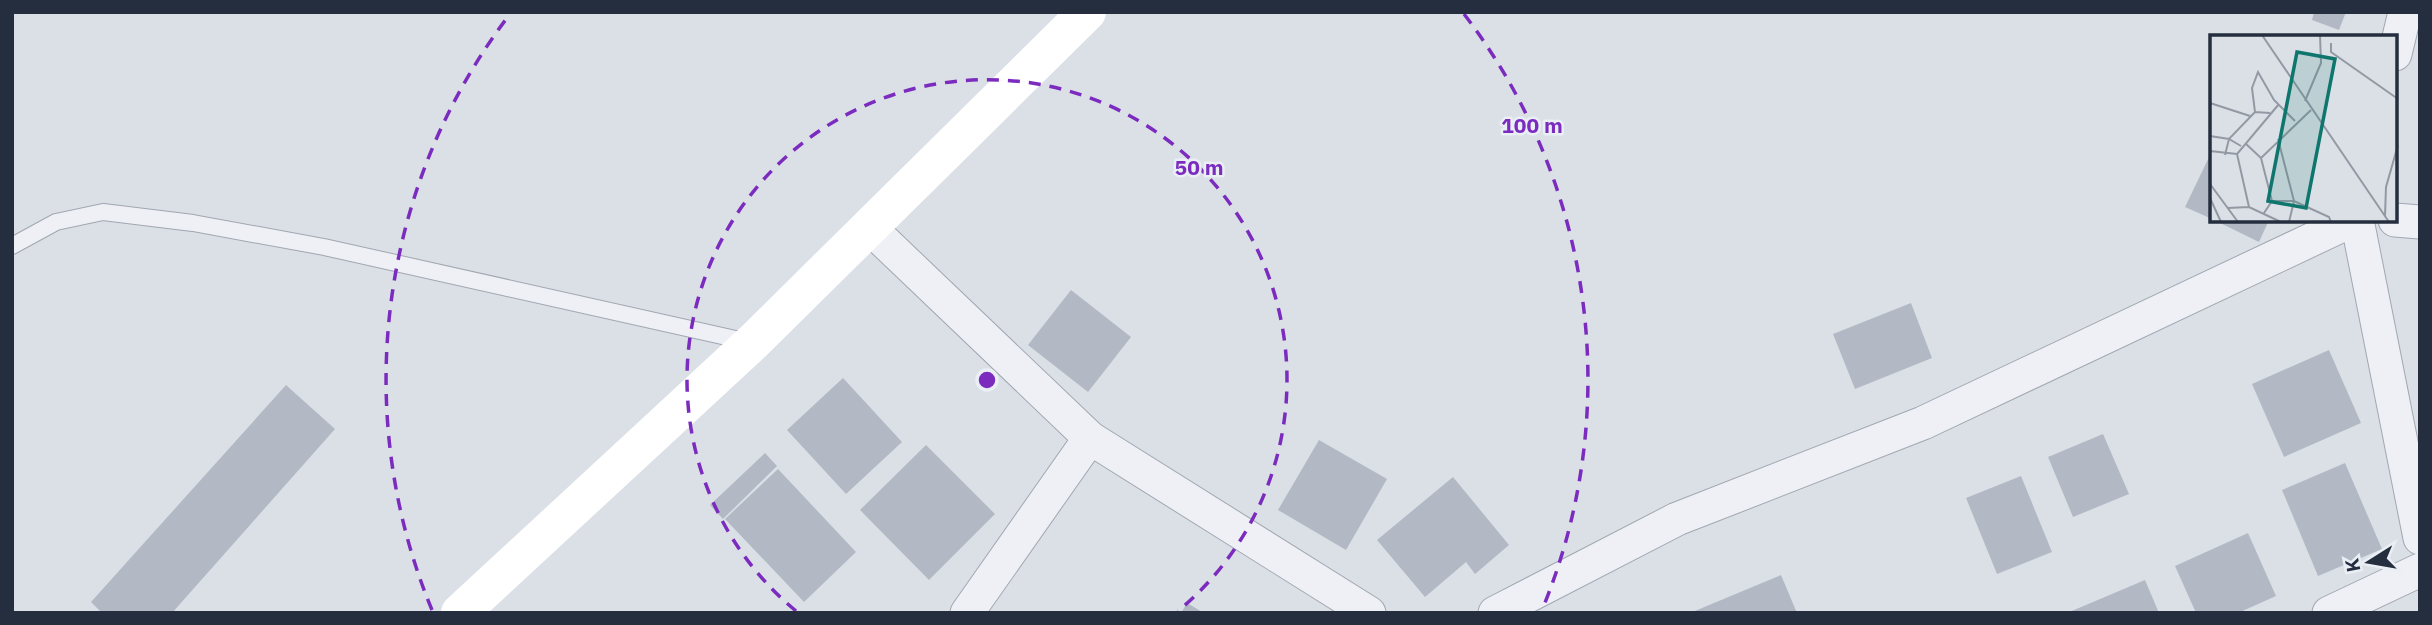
<svg xmlns="http://www.w3.org/2000/svg" width="2432" height="625" viewBox="0 0 2432 625" font-family="'IBM Plex Sans',sans-serif">
<style>
.building{fill:#b2b9c4}
.lines{fill:none;stroke-linecap:round;stroke-linejoin:round}
.lane-casing{stroke:#a0a7b1;stroke-width:18}
.street-casing{stroke:#a0a7b1;stroke-width:35}
.lane{stroke:#eef0f5;stroke-width:16}
.street{stroke:#eef0f5;stroke-width:33}
.secondary{stroke:#fff;stroke-width:38}
.ring{fill:none;stroke:#7b2cbf;stroke-width:3.5;stroke-dasharray:12 9}
.inset-road{fill:none;stroke:#9299a3;stroke-width:2}
.view{fill:#0f766e;fill-opacity:0.15;stroke:#0f766e;stroke-width:3.5}
.inset-edge{fill:none;stroke:#242e3e;stroke-width:3.5}
.centre{fill:#7b2cbf;stroke:#eaeff5;stroke-width:3.5}
.ring-label{font-size:21px;text-anchor:middle;font-weight:bold;fill:#7b2cbf;stroke:#eaeff5;stroke-width:5;stroke-linejoin:round;paint-order:stroke}
</style>
<rect width="100%" height="100%" fill="#dbe0e7"/>
<!-- building -->
<g class="building">
<polygon points="2314,12 2346,12 2339,30 2312,20"/>
<polygon points="2212,151 2212,219 2185,207"/>
<polygon points="2214,220 2269,220 2259,242"/>
<polygon points="1071,290 1131,337 1088,392 1028,345"/>
<polygon points="1911,303 1932,358 1855,389 1833,334"/>
<polygon points="2329,350 2361,423 2284,457 2252,384"/>
<polygon points="843,378 902,442 846,494 787,430"/>
<polygon points="286,385 335,429 172,613 102,613 91,602"/>
<polygon points="2103,434 2129,494 2073,517 2048,457"/>
<polygon points="1319,440 1387,479 1346,550 1278,510"/>
<polygon points="926,445 995,514 929,580 860,510"/>
<polygon points="765,453 777,466 723,519 710,505"/>
<polygon points="2345,463 2382,549 2318,576 2282,490"/>
<polygon points="778,469 856,552 804,602 725,519"/>
<polygon points="2021,476 2052,552 1997,574 1966,498"/>
<polygon points="1453,477 1509,545 1475,574 1466,562 1425,597 1377,540"/>
<polygon points="2248,533 2276,596 2238,613 2196,613 2175,566"/>
<polygon points="1781,575 1797,613 1690,613"/>
<polygon points="2145,580 2159,613 2067,613"/>
<polygon points="1187,603 1204,613 1181,613"/>
</g>
<g class="lines">
<!-- lane casing -->
<g class="lane-casing">
<polyline id="lane" points="12,246 56,222 103,212 193,223 324,247 749,342"/>
</g>
<!-- street casing -->
<g class="street-casing">
<g id="street">
<polyline points="2395,54 2405,12"/>
<polyline points="2357,220 2420,538"/>
<polyline points="2395,220 2420,222"/>
<polyline points="869,227 1090,438 1369,613"/>
<polyline points="967,613 1090,438"/>
<polyline points="1495,613 1677,519 1923,423 2353,220"/>
<polyline points="2329,613 2420,570"/>
</g>
</g>
<!-- lane -->
<use href="#lane" class="lane"/>
<!-- street -->
<use href="#street" class="street"/>
<!-- secondary -->
<polyline class="secondary" points="460,613 753,342 1087,12"/>
</g>
<!-- distance rings -->
<g class="ring">
<path d="M796 611A300 300 0 1 1 1178 611"/>
<path d="M432 610A601 601 0 0 1 510 14M1464 14A601 601 0 0 1 1542 610"/>
</g>
<!-- overview -->
<g transform="translate(2210 35)">
<rect width="187" height="187" fill="#dbe0e7"/>
<path class="inset-road" d="M52,0L179,187M121,8V17L188,64M95,66L111,28L110,0M0,68L40,81M45,77L42,53L48,37L64,65L85,86M0,101L19,104L45,77L60,78M68,104L84,166L79,187M35,108L51,123L62,166L54,178M0,116L27,119M15,120L19,104L31,111M51,123L101,75M0,149L28,187M0,163L11,187M62,166H84L119,182L121,187M39,172L27,119L69,69M18,173L39,172L71,187M175,181L176,152L188,110"/>
<path class="view" d="M87,17L125,24L96,173L58,166Z"/>
<rect width="187" height="187" class="inset-edge"/>
</g>
<circle cx="987" cy="380" r="10" class="centre"/>
<g class="ring-label">
<text x="1532" y="133">100 m</text>
<text x="1199" y="175">50 m</text>
</g>
<!-- border -->
<rect width="2432" height="625" fill="none" stroke="#242e3e" stroke-width="28"/>
<!-- north arrow -->
<g transform="translate(2369 562) rotate(259)" stroke="#eaeff5" stroke-width="5" paint-order="stroke">
<path d="M0-5L12 26L0 18L-12 26Z" fill="#242e3e"/>
<text y="-10" font-size="19" font-weight="bold" text-anchor="middle" fill="#242e3e">K</text>
</g>
</svg>
